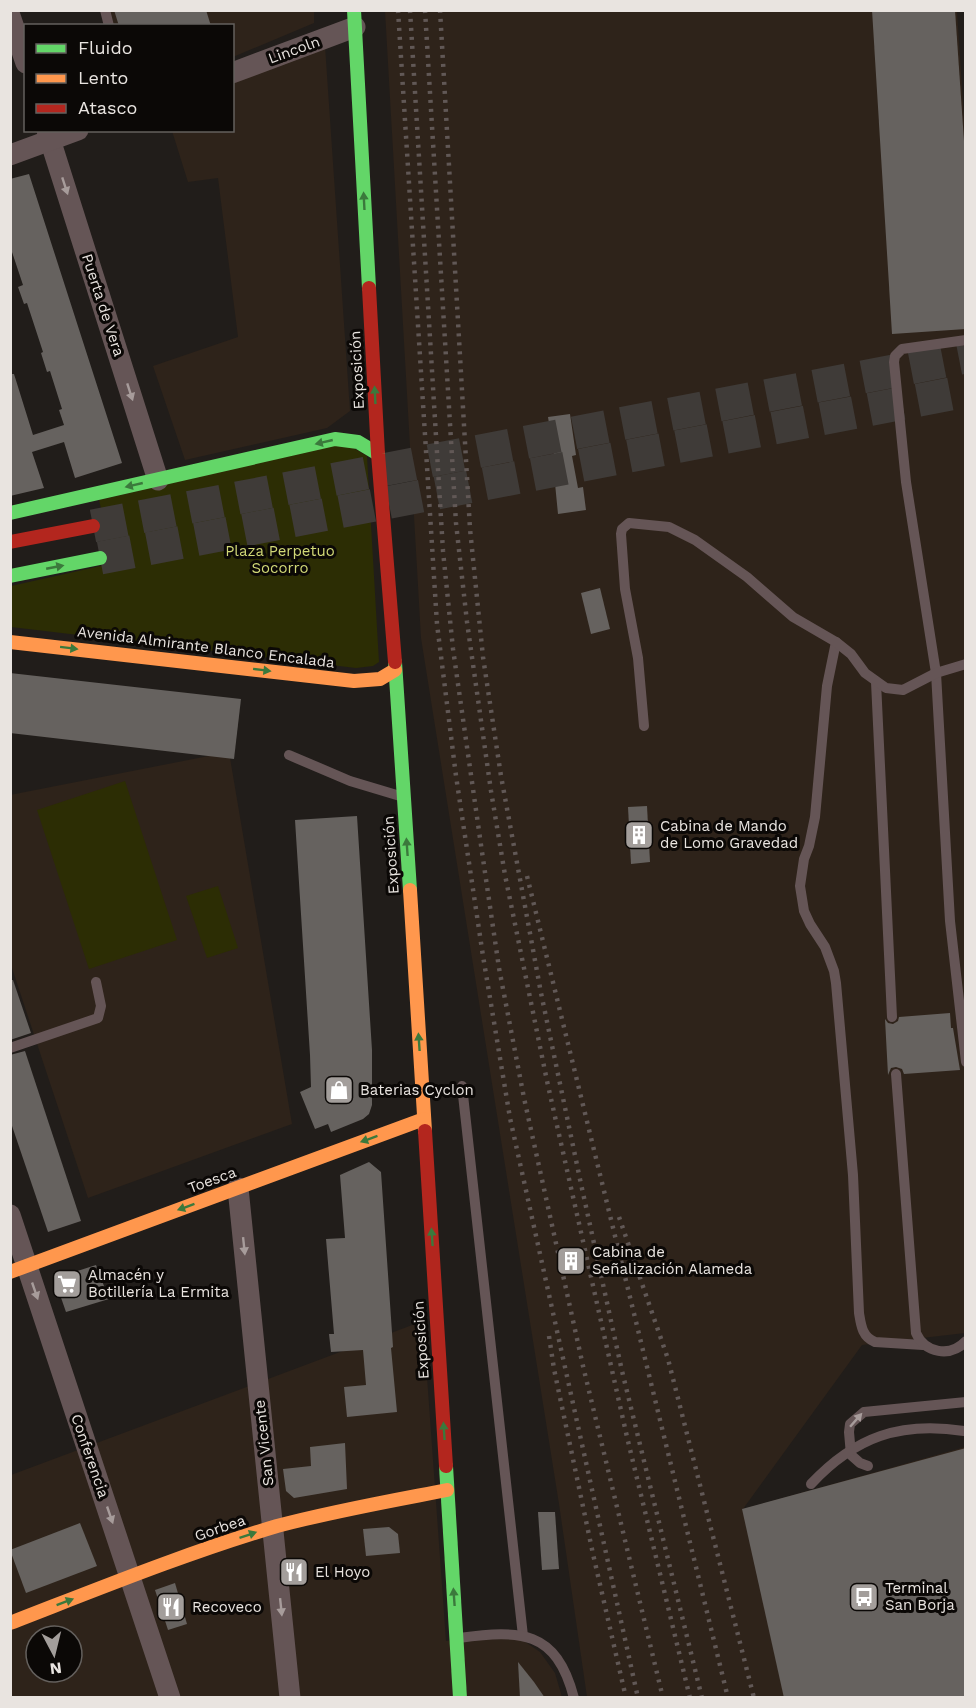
<svg xmlns="http://www.w3.org/2000/svg" width="976" height="1708" viewBox="0 0 976 1708" font-family="'Work Sans',sans-serif">
<style>
.built{fill:#2e231a;fill-rule:evenodd}
.green{fill:#2c2d04}
.building{fill:#66625f}
.lines{fill:none;stroke-linecap:round;stroke-linejoin:round}
.primary-tunnel{stroke:#3f3b38;stroke-width:33;stroke-dasharray:33 16;stroke-linecap:butt}
.lane{stroke:#655556;stroke-width:10}
.street{stroke:#655556;stroke-width:21}
.fast{stroke:#63d668;stroke-width:14}
.slow{stroke:#ff974d;stroke-width:14}
.jam{stroke:#b3261e;stroke-width:14}
.rail{stroke:#615856;stroke-width:4.5;stroke-dasharray:3 6;stroke-linecap:butt}
.lane-bridge{stroke:#655556;stroke-width:10}
.oneway{fill:#a79c9b}
.oneway2{fill:#3b793c}
.labels{text-anchor:middle;stroke-width:6;stroke-linejoin:round;paint-order:stroke}
.street-label{font-size:15px;fill:#e9e4e0;stroke:#0b0806}
.park-label{font-size:15px;fill:#d2d977;stroke:#0b0806}
.poi-label{font-size:15px;fill:#e9e4e0;stroke:#0b0806;text-anchor:start}
</style>
<rect width="100%" height="100%" fill="#211d1a"/>
<!-- built -->
<g class="built">
<polygon points="109,11 314,11 314,23 233,57 232,26 114,25"/>
<polygon points="385,11 957,11 966,149 965,1333 862,1345 743,1509 965,1447 965,1697 587,1697 559,1504 421,638"/>
<polygon points="325,46 350,411 327,428 185,460 153,366 238,337 218,178 188,182 172,131 232,130 233,82"/>
<polygon points="229,752 292,1124 88,1198 11,965 10,795"/>
<path d="M423,1321L446,1641L502,1634L521,1639L540,1652L555,1673L562,1697L11,1698V1475ZM36,1636H72V1672H36Z"/>
</g>
<!-- green -->
<g class="green">
<polygon points="345,443 367,456 379,662 373,666 356,668 11,627 11,586 114,563 99,500"/>
<polygon points="125,781 177,940 89,969 37,810"/>
<polygon points="218,886 238,948 207,958 186,896"/>
</g>
<!-- building -->
<g class="building">
<polygon points="114,10 206,10 211,26 119,26"/>
<polygon points="872,10 955,10 966,170 966,329 892,334"/>
<polygon points="29,174 122,463 75,478 64,442 32,452 44,488 10,496 10,374 14,374 33,435 64,425 59,410 62,409 50,371 47,372 41,353 43,352 27,303 24,304 18,287 23,285 10,246 10,179"/>
<polygon points="570,414 576,455 572,456 578,488 583,487 586,510 558,514 553,463 555,462 548,417"/>
<polygon points="600,588 610,629 591,634 581,593"/>
<polygon points="10,673 241,699 234,759 10,733"/>
<polygon points="647,806 650,862 631,864 628,807"/>
<polygon points="357,816 372,1050 372,1105 369,1114 363,1119 331,1132 328,1124 315,1129 300,1092 311,1087 310,1055 295,820"/>
<polygon points="10,980 13,980 31,1033 10,1040"/>
<polygon points="950,1013 951,1028 953,1028 960,1070 904,1074 902,1069 896,1067 891,1068 888,1075 885,1019 888,1023 893,1024 898,1021 899,1017"/>
<polygon points="25,1051 81,1221 48,1232 10,1120 10,1055"/>
<polygon points="369,1162 381,1172 393,1347 391,1348 397,1412 347,1417 344,1387 366,1385 363,1350 331,1352 329,1334 334,1334 326,1239 345,1238 340,1175"/>
<polygon points="96,1265 109,1299 66,1312 58,1289 65,1275"/>
<polygon points="345,1443 347,1489 294,1498 286,1491 283,1469 311,1466 310,1447"/>
<polygon points="966,1448 966,1698 784,1698 742,1509"/>
<polygon points="538,1512 555,1512 559,1569 542,1570"/>
<polygon points="80,1523 97,1566 26,1593 10,1550"/>
<polygon points="389,1527 398,1534 400,1553 366,1556 363,1529"/>
<polygon points="175,1583 187,1624 168,1630 155,1590"/>
<polygon points="518,1662 534,1682 545,1698 520,1698"/>
</g>
<g class="lines">
<!-- primary-tunnel -->
<g class="primary-tunnel">
<polyline points="93,526 966,357"/>
<polyline points="100,558 966,391"/>
</g>
<!-- lane -->
<g class="lane">
<polyline points="105,10 109,26"/>
<polyline points="966,340 902,349 895,356 894,362 906,482 936,673 950,921 966,1062"/>
<path d="M836,642L827,686L815,817L809,846L804,859L800,886L804,911L810,924L825,947L834,971L836,983L853,1175L859,1313C861,1325 862,1337 875,1342L923,1345"/>
<polyline points="876,682 892,1017"/>
<polyline points="644,726 638,658 625,589 621,534 622,529 629,523 669,527 695,540 747,577 793,617 836,642 851,654 865,673 886,688 903,690 936,673 966,664"/>
<polyline points="289,755 350,781 400,796"/>
<polyline points="10,1048 98,1018 101,1006 96,982"/>
<path d="M896,1074L916,1333C925,1353 950,1358 966,1341"/>
<polyline points="462,1086 523,1636"/>
<polyline points="868,1466 860,1463 851,1455 849,1432 850,1424 864,1412 966,1402"/>
<path d="M459,1638C520,1630 556,1629 574,1698"/>
</g>
<!-- street -->
<g class="street">
<polyline points="10,16 26,63"/>
<polyline points="232,73 355,27"/>
<polyline points="47,130 158,480"/>
<polyline points="10,155 78,130"/>
<polyline points="238,1188 290,1698"/>
<polyline points="10,1215 170,1698"/>
</g>
<!-- fast -->
<g class="fast">
<polyline points="354,10 369,288"/>
<polyline points="10,513 335,439 358,442 378,454"/>
<polyline points="10,576 100,558"/>
<polyline points="395,662 410,890"/>
<polyline points="446,1466 460,1698"/>
</g>
<!-- slow -->
<g class="slow">
<polyline points="10,642 354,681 380,679 395,670"/>
<polyline points="410,890 425,1131"/>
<polyline points="10,1272 424,1119"/>
<path d="M10,1623C98,1589 186,1553 277,1526C333,1511 390,1501 447,1490"/>
</g>
<!-- jam -->
<g class="jam">
<polyline points="369,288 378,454 395,662"/>
<polyline points="10,542 93,526"/>
<polyline points="425,1131 446,1466"/>
</g>
<!-- rail -->
<g class="rail">
<polyline points="398,10 437,624 456,776 483,956 510,1118 638,1698"/>
<polyline points="410,10 443,551 453,649 482,852 499,968 524,1098 583,1366 663,1698"/>
<polyline points="425,10 456,523 467,622 491,791 505,875 547,1081 627,1437 690,1698"/>
<polyline points="440,10 470,529 483,657 501,776 541,993 581,1184 622,1371 702,1698"/>
<polyline points="527,876 728,1698"/>
<polyline points="619,1217 668,1359 754,1698"/>
<polyline points="549,1336 554,1369 593,1554 626,1698"/>
</g>
<!-- lane-bridge -->
<path class="lane-bridge" d="M811,1484C855,1437 900,1421 964,1431"/>
</g>
<!-- one-way arrows -->
<defs><path id="oneway-solid" d="M-6-.8H1V-3.2L6.5 0L1 3.2V.8H-6Z" transform="scale(1.5)"/></defs>
<g class="oneway">
<use href="#oneway-solid" transform="translate(65 186) rotate(72)"/>
<use href="#oneway-solid" transform="translate(130 392) rotate(72)"/>
<use href="#oneway-solid" transform="translate(244 1246) rotate(84)"/>
<use href="#oneway-solid" transform="translate(35 1291) rotate(71)"/>
<use href="#oneway-solid" transform="translate(856 1420) rotate(-49)"/>
<use href="#oneway-solid" transform="translate(110 1515) rotate(71)"/>
<use href="#oneway-solid" transform="translate(281 1607) rotate(84)"/>
</g>
<g class="oneway2">
<use href="#oneway-solid" transform="translate(364 201) rotate(-93)"/>
<use href="#oneway-solid" transform="translate(375 395) rotate(-93)"/>
<use href="#oneway-solid" transform="translate(324 442) rotate(167)"/>
<use href="#oneway-solid" transform="translate(134 485) rotate(167)"/>
<use href="#oneway-solid" transform="translate(55 567) rotate(-11)"/>
<use href="#oneway-solid" transform="translate(69 648) rotate(7)"/>
<use href="#oneway-solid" transform="translate(262 670) rotate(7)"/>
<use href="#oneway-solid" transform="translate(407 847) rotate(-94)"/>
<use href="#oneway-solid" transform="translate(419 1042) rotate(-94)"/>
<use href="#oneway-solid" transform="translate(369 1139) rotate(160)"/>
<use href="#oneway-solid" transform="translate(186 1207) rotate(160)"/>
<use href="#oneway-solid" transform="translate(432 1237) rotate(-94)"/>
<use href="#oneway-solid" transform="translate(444 1431) rotate(-94)"/>
<use href="#oneway-solid" transform="translate(248 1535) rotate(-19)"/>
<use href="#oneway-solid" transform="translate(454 1597) rotate(-94)"/>
<use href="#oneway-solid" transform="translate(65 1602) rotate(-21)"/>
</g>
<!-- icons -->
<defs>
<g id="building-square" transform="scale(1.5)"><rect x="-9" y="-9" width="18" height="18" rx="4" fill="#a39e9b" stroke="#0b0806"/><path d="M-4-6H4V6H1V3H-1V6H-4ZM-2.5-4.3h1.7v1.8h-1.7ZM.8-4.3h1.7v1.8H.8ZM-2.5-1h1.7V.8h-1.7ZM.8-1h1.7V.8H.8Z" fill="#fff"/></g>
<g id="shop-square" transform="scale(1.5)"><rect x="-9" y="-9" width="18" height="18" rx="4" fill="#a39e9b" stroke="#0b0806"/><path d="M-5-2.5h2.3a2.7 3.5 0 0 1 5.4 0H5L5.5 6h-11ZM-1.5-2.5h3a1.5 2.3 0 0 0-3 0Z" fill="#fff"/></g>
<g id="supermarket-square" transform="scale(1.5)"><rect x="-9" y="-9" width="18" height="18" rx="4" fill="#a39e9b" stroke="#0b0806"/><path d="M-6-5.5h2.5l.6 2H6L4.5 2H-2.5L-4.4-4H-6ZM-1.5 3.2a1.3 1.3 0 1 0 .1 0ZM3 3.2a1.3 1.3 0 1 0 .1 0Z" fill="#fff"/></g>
<g id="restaurant-square" transform="scale(1.5)"><rect x="-9" y="-9" width="18" height="18" rx="4" fill="#a39e9b" stroke="#0b0806"/><path d="M-5-6h1v4h1v-4h1v4h1v-4h1v5L-1.5 .5V6h-2V.5L-5-1ZM5-6V6H3V1.5H1.5Q1.5-4 5-6Z" fill="#fff"/></g>
<g id="bus-square" transform="scale(1.5)"><rect x="-9" y="-9" width="18" height="18" rx="4" fill="#a39e9b" stroke="#0b0806"/><path d="M-5-6H5V4H4V6H2V4H-2V6H-4V4H-5ZM-3.5-4V0h7V-4ZM-3.5 1.2v1.5H-2V1.2ZM2 1.2v1.5H3.5V1.2Z" fill="#fff"/></g>
</defs>
<g fill-rule="evenodd">
<use href="#building-square" x="639" y="835"/>
<use href="#shop-square" x="339" y="1090"/>
<use href="#building-square" x="571" y="1261"/>
<use href="#supermarket-square" x="67" y="1284"/>
<use href="#restaurant-square" x="294" y="1572"/>
<use href="#bus-square" x="864" y="1597"/>
<use href="#restaurant-square" x="171" y="1607"/>
</g>
<g class="labels">
<!-- street labels -->
<g class="street-label">
<text transform="translate(294 50) rotate(-20)" y="5">Lincoln</text>
<text transform="translate(103 305) rotate(72)" y="5">Puerta de Vera</text>
<text transform="translate(357 370) rotate(-93)" y="5">Exposición</text>
<text transform="translate(206 647) rotate(7)" y="5">Avenida Almirante Blanco Encalada</text>
<text transform="translate(391 855) rotate(-94)" y="5">Exposición</text>
<text transform="translate(212 1180) rotate(-20)" y="5">Toesca</text>
<text transform="translate(421 1340) rotate(-94)" y="5">Exposición</text>
<text transform="translate(264 1443) rotate(-96)" y="5">San Vicente</text>
<text transform="translate(90 1456) rotate(71)" y="5">Conferencia</text>
<text transform="translate(220 1528) rotate(-19)" y="5">Gorbea</text>
</g>
<!-- park labels -->
<g class="park-label">
<text x="280" y="556">Plaza Perpetuo<tspan x="280" dy="17">Socorro</tspan></text>
</g>
<!-- poi labels -->
<g class="poi-label">
<text x="660" y="831">Cabina de Mando<tspan x="660" dy="17">de Lomo Gravedad</tspan></text>
<text x="360" y="1095">Baterias Cyclon</text>
<text x="592" y="1257">Cabina de<tspan x="592" dy="17">Señalización Alameda</tspan></text>
<text x="88" y="1280">Almacén y<tspan x="88" dy="17">Botillería La Ermita</tspan></text>
<text x="315" y="1577">El Hoyo</text>
<text x="885" y="1593">Terminal<tspan x="885" dy="17">San Borja</tspan></text>
<text x="192" y="1612">Recoveco</text>
</g>
</g>
<!-- border -->
<rect width="976" height="1708" fill="none" stroke="#e9e4e0" stroke-width="24"/>
<!-- legend -->
<rect x="24" y="24" width="210" height="108" fill="#0b0806" stroke="#64605d" stroke-width="1.5"/>
<rect x="36" y="44" width="30" height="9" fill="#63d668" stroke="#64605d" stroke-width="1.5"/>
<text x="78" y="54" font-size="18" fill="#e9e4e0">Fluido</text>
<rect x="36" y="74" width="30" height="9" fill="#ff974d" stroke="#64605d" stroke-width="1.5"/>
<text x="78" y="84" font-size="18" fill="#e9e4e0">Lento</text>
<rect x="36" y="104" width="30" height="9" fill="#b3261e" stroke="#64605d" stroke-width="1.5"/>
<text x="78" y="114" font-size="18" fill="#e9e4e0">Atasco</text>
<!-- north arrow -->
<g transform="translate(54 1654) rotate(173)"><circle r="28" fill="#0b0806" stroke="#64605d" stroke-width="1.5"/>
<path d="M0-4.5L10 22L0 15L-10 22Z" fill="#a39e9b"/>
<text y="-9" font-size="16" font-weight="bold" text-anchor="middle" fill="#e9e4e0">N</text>
</g>
</svg>
